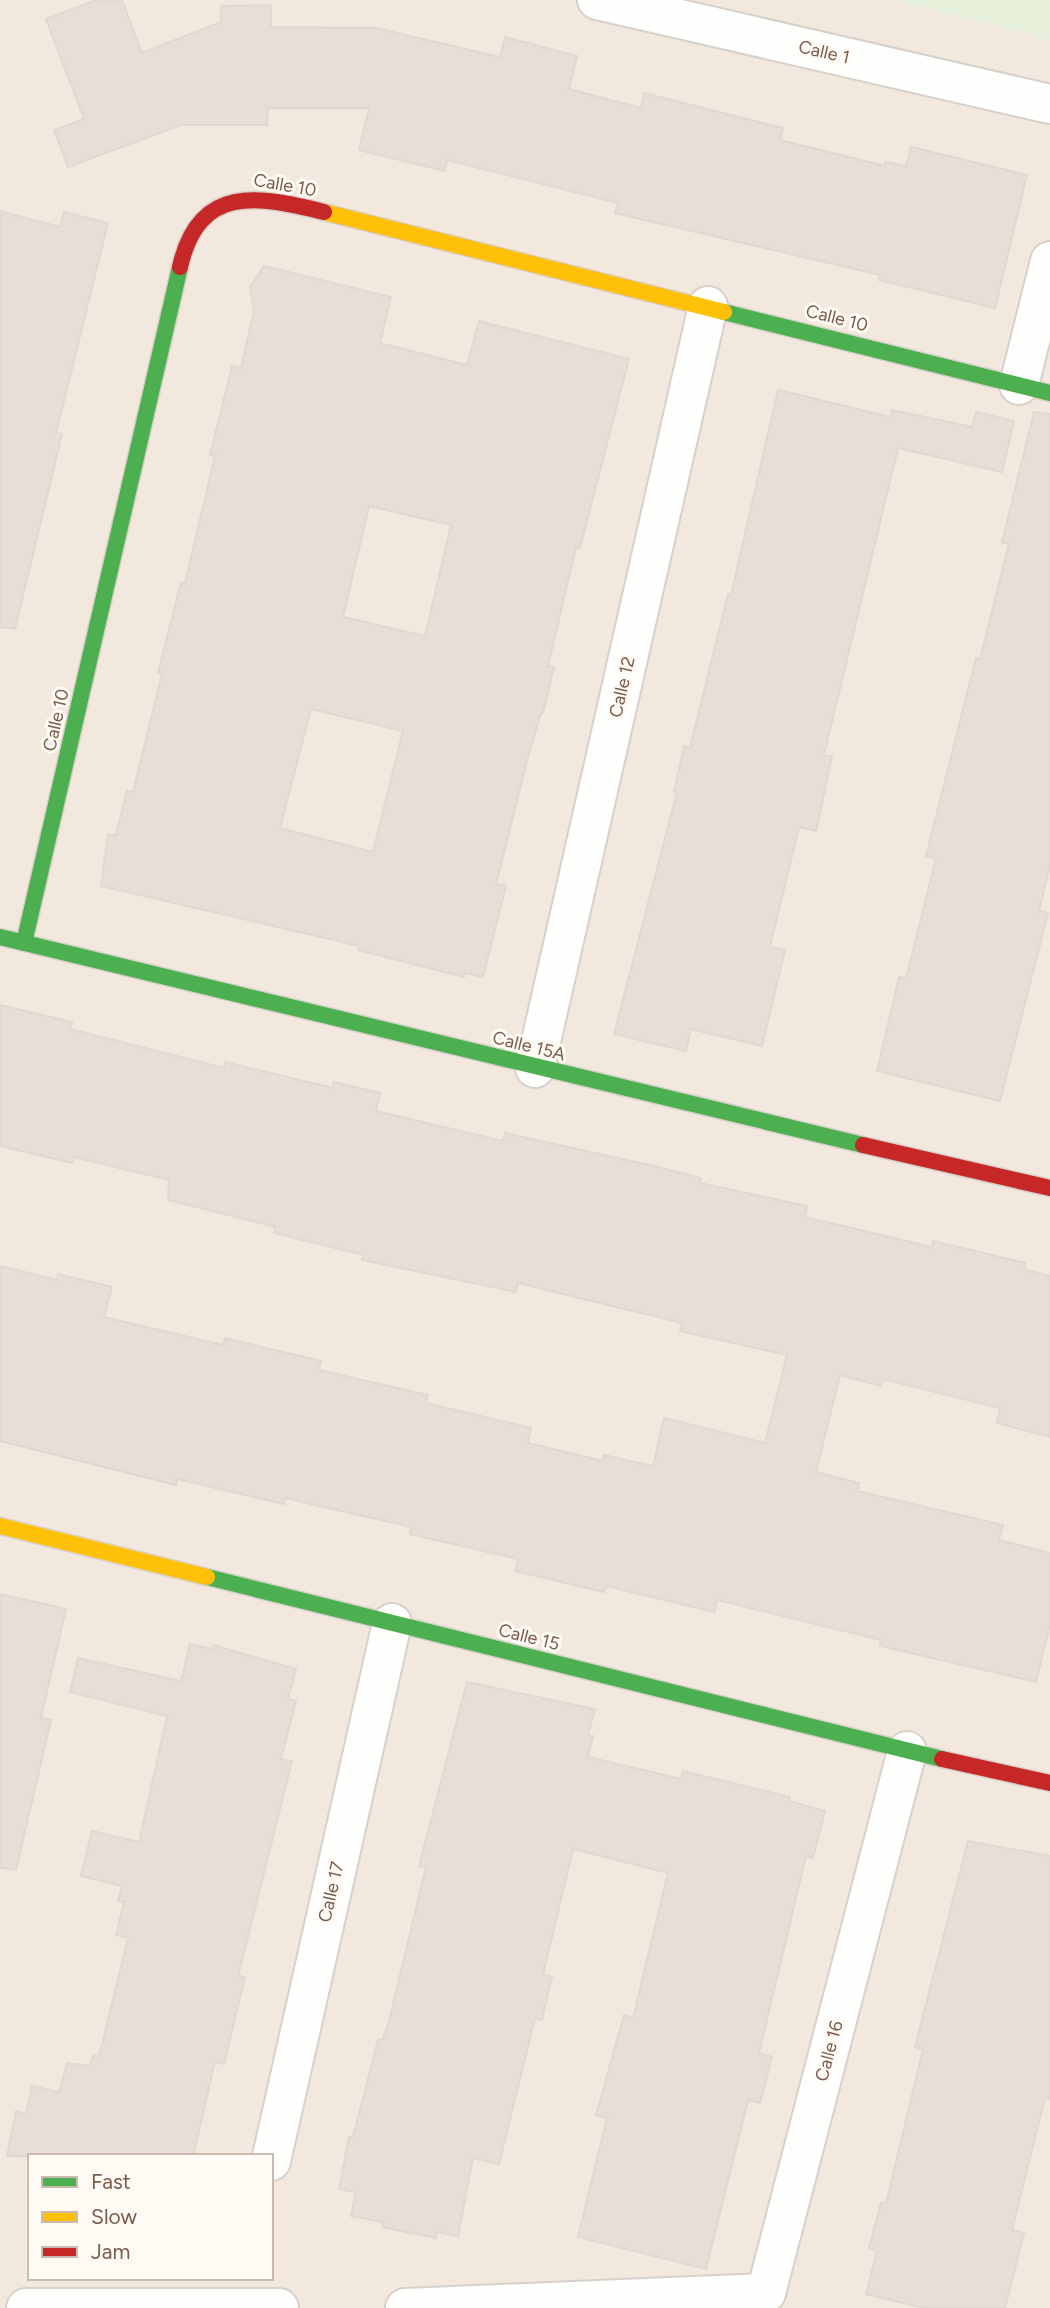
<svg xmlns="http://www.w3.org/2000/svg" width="1050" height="2308" viewBox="0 0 1050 2308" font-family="Figtree,sans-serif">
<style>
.residential{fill:#f2e8de;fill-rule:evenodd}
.green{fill:#e7f0db}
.building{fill:#e6ded7;stroke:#e2d8d2;stroke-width:2;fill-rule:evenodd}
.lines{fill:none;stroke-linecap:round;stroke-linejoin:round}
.street-casing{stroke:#d7d1cb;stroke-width:42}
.fast-casing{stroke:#d9d2cb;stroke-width:19}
.slow-casing{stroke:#d9d2cb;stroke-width:19}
.jam-casing{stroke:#d9d2cb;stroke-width:19}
.street{stroke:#fefefd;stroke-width:38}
.fast{stroke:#4caf50;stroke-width:16}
.slow{stroke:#ffc107;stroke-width:16}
.jam{stroke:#c62828;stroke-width:16}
.labels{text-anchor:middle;stroke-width:6;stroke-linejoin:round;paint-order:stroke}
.street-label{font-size:18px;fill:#7a5c4d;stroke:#fffaf3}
</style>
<rect width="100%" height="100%" fill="#f9f5f0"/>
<!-- residential -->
<path class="residential" d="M0,0H894L1050,40V2308H0ZM30,2156H271V2278H30Z"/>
<!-- green -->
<polygon class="green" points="894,0 1050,0 1050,40"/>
<!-- building -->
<g class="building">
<polygon points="96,0 122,0 142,53 221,22 221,6 271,5 271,27 376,28 500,57 505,37 577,56 569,89 641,108 644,93 783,128 780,140 885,166 886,162 906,166 911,147 1027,175 995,308 879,280 880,275 615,213 618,203 447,160 445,171 359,150 369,108 268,108 267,125 181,125 68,167 54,130 84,119 46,19"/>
<polygon points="0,211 60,227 64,212 108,223 56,433 62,434 15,629 0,627"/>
<path d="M264,266L391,297L380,343L467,365L479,321L629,359L580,548L576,547L548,666L554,667L543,713H541L527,761L496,884L506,886L483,977L465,973L464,977L358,950L359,946L101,886L108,834L116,835L127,791L133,792L162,674L158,673L181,582L185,583L215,456L210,455L232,366L241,368L254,310L250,287ZM369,506L451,525L425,636L343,617ZM311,709L403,731L373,852L280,828Z"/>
<polygon points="778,390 891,417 892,410 972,427 976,412 1014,421 1002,472 898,448 824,755 832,756 816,831 799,827 770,947 785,950 762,1046 691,1029 686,1051 614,1034 677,792 674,792 684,746 690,748 728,594 731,595"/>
<polygon points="1034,412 1050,414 1050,866 1039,911 1048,913 1000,1101 877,1071 899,977 906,979 936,858 926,856 976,658 980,659 1009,544 1002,542"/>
<polygon points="0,1005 72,1022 70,1029 224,1068 225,1062 333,1088 334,1082 380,1093 376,1111 503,1141 505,1133 654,1166 701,1178 700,1183 807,1206 805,1217 932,1247 933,1241 1025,1263 1024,1269 1050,1276 1050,1437 997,1423 1000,1408 883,1379 881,1386 840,1375 816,1472 859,1483 857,1491 1003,1525 999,1540 1050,1553 1050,1625 1036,1682 880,1646 881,1640 717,1600 714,1612 606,1586 604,1592 515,1571 518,1559 410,1534 411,1527 285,1498 284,1504 177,1479 176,1485 0,1441 0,1266 57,1280 58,1274 112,1287 104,1317 223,1345 225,1338 321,1361 319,1370 428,1395 426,1403 531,1428 528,1443 603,1461 604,1455 653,1466 664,1418 765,1443 787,1355 680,1331 682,1323 518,1283 516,1292 362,1260 364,1255 274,1233 276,1227 168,1200 169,1180 74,1157 72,1163 0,1146"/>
<polygon points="0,1594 66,1609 41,1718 51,1720 16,1870 0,1868"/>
<polygon points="190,1644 212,1649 213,1645 296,1669 288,1699 296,1701 281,1759 292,1761 238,1976 245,1977 224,2064 215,2062 193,2156 7,2156 16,2111 26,2114 32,2086 59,2092 67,2063 90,2066 93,2055 99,2057 128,1938 116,1935 124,1902 118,1901 122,1886 81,1876 92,1831 139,1842 167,1716 70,1692 78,1658 181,1681"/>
<polygon points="467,1682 595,1709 588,1735 593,1736 588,1757 681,1779 683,1771 790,1797 789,1801 825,1811 813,1858 806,1856 759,2053 772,2057 760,2103 748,2100 706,2269 578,2237 607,2118 596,2115 624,2015 633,2018 668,1873 573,1849 543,1975 552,1976 542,2020 535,2018 499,2164 473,2158 458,2236 437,2232 436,2238 382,2227 383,2222 351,2216 356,2192 339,2189 349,2137 353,2137 378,2040 382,2040 388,2025 426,1867 419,1866"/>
<polygon points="968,1841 1050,1856 1050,2099 1045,2098 1012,2230 1024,2233 1005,2308 923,2308 866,2294 877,2251 869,2248 881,2203 886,2204 923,2049 915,2047"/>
</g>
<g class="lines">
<!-- street casing -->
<g class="street-casing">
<g id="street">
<polyline points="597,0 1050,104"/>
<polyline points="1019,385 1050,261"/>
<polyline points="535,1068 708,306"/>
<polyline points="271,2161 392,1623"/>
<polyline points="26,2308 279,2308"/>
<polyline points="405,2308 766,2293 907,1751"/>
</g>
</g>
<!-- fast casing -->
<g class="fast-casing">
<g id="fast">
<polyline points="724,312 1050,393"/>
<polyline points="0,937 863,1145"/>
<polyline points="24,943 180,267"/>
<polyline points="207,1577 942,1759"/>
</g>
</g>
<!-- slow casing -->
<g class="slow-casing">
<g id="slow">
<polyline points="324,212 724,312"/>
<polyline points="0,1526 207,1577"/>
</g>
</g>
<!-- jam casing -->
<g class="jam-casing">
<g id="jam">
<path d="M180,267C199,183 259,196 324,212"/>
<polyline points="863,1145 1050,1188"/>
<polyline points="942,1759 1050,1783"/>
</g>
</g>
<!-- street -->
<use href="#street" class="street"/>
<!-- fast -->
<use href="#fast" class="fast"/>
<!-- slow -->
<use href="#slow" class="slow"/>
<!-- jam -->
<use href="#jam" class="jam"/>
</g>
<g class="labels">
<!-- street labels -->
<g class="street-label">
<text transform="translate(824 52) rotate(13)" y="6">Calle 1</text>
<text transform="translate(285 185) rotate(10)" y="6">Calle 10</text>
<text transform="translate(837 318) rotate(14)" y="6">Calle 10</text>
<text transform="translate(622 687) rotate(-77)" y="6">Calle 12</text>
<text transform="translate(56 720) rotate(-77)" y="6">Calle 10</text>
<text transform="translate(529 1046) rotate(14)" y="6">Calle 15A</text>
<text transform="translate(529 1637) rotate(14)" y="6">Calle 15</text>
<text transform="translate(331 1892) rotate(-77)" y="6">Calle 17</text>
<text transform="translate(829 2051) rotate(-75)" y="6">Calle 16</text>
</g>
</g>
<!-- legend -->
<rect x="28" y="2154" width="245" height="126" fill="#fffaf3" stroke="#cabbb1" stroke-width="2"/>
<rect x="42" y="2177" width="35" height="10" fill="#4caf50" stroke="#cabbb1" stroke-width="2"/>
<text x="91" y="2189" font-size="21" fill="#7a5c4d">Fast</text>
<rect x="42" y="2212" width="35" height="10" fill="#ffc107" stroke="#cabbb1" stroke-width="2"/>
<text x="91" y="2224" font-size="21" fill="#7a5c4d">Slow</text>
<rect x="42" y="2247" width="35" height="10" fill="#c62828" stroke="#cabbb1" stroke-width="2"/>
<text x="91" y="2259" font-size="21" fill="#7a5c4d">Jam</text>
</svg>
